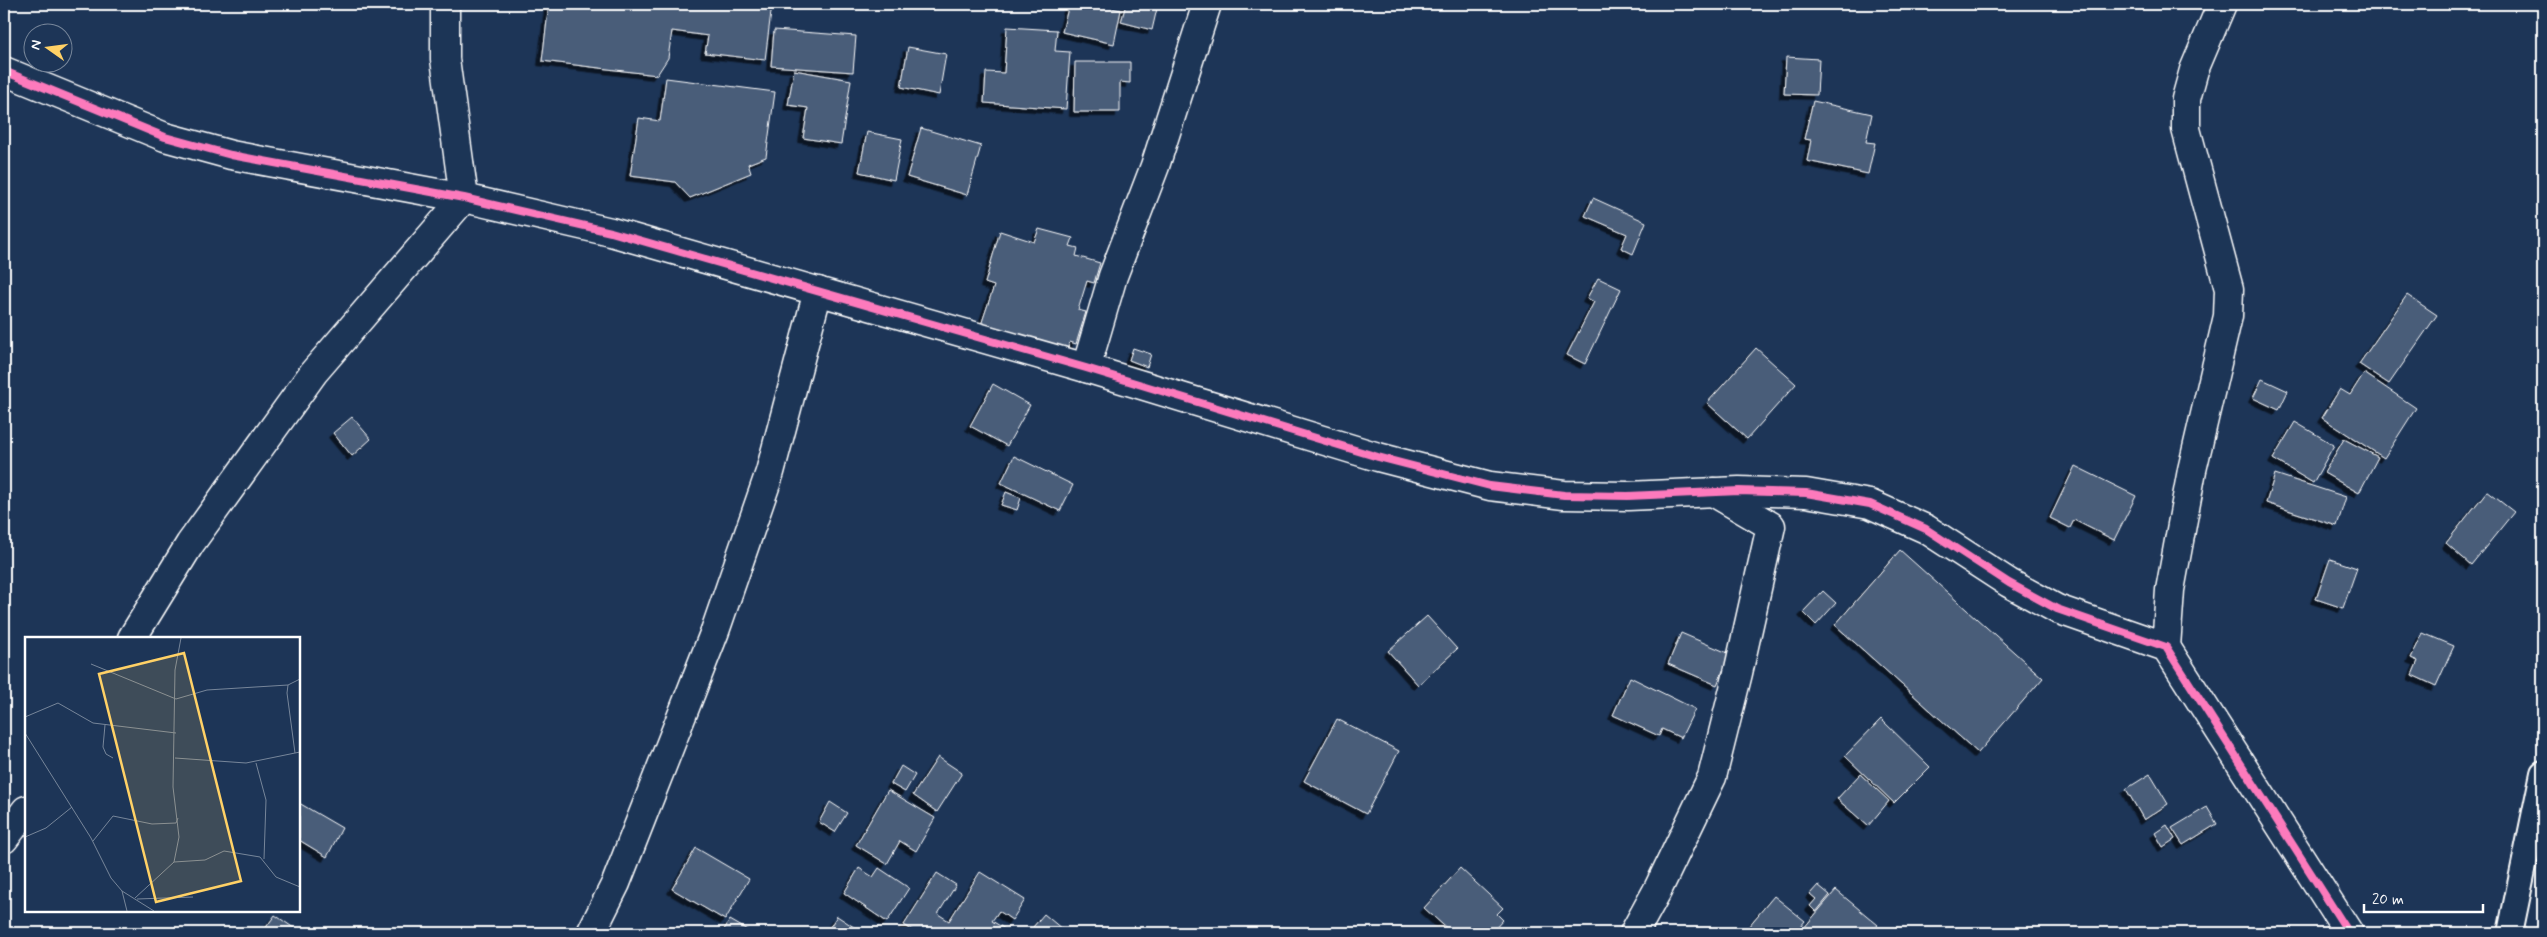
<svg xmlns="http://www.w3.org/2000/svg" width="2547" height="937" viewBox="0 0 2547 937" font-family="Mynerve,sans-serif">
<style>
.building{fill:#4a5d79;stroke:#fff;filter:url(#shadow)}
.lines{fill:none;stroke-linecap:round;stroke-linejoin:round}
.service-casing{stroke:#fff;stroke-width:28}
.minor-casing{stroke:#fff;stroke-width:31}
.service{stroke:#1d3557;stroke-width:24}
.minor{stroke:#1d3557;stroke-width:28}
.cycleway-casing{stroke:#1d3557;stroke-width:11}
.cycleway{stroke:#fd7abc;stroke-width:8}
.inset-road{fill:none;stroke:#77869a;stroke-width:1}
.view{fill:#ffd166;fill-opacity:0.15;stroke:#ffd166;stroke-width:2.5}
.inset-edge{fill:none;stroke:#fff;stroke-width:2.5}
</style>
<defs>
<filter id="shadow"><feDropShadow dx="-4.5" dy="4.5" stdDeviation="0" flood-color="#0009"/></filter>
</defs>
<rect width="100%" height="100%" fill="#1d3557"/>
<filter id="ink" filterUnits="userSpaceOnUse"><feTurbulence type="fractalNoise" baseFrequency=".02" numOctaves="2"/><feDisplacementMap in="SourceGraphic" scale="10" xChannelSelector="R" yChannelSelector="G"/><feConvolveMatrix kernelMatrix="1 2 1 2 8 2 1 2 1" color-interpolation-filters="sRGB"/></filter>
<g filter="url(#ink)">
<!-- building -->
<g class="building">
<polygon points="549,4 772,4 765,60 705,53 708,36 672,31 668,58 657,75 542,61"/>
<polygon points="1069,4 1093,4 1121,10 1114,44 1062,32"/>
<polygon points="1126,4 1158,4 1152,30 1121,22"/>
<polygon points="1007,27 1057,30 1055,51 1070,52 1066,109 984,103 986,72 1004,73"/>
<polygon points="774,30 856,36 853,72 771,66"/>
<polygon points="908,47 946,54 939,95 901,87"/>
<polygon points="1786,57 1819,59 1817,95 1784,94"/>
<polygon points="1075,62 1130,62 1130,83 1120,82 1120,112 1074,112"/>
<polygon points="794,70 851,80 841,144 803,138 808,108 788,105"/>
<polygon points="666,78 775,92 766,157 748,164 751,173 690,198 675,182 630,176 639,118 660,121"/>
<polygon points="1813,101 1872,114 1866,142 1875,143 1868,174 1807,161 1811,140 1804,139"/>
<polygon points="921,128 981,146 967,195 907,177"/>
<polygon points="867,132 902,139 894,180 859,172"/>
<polygon points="1593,198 1646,222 1633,254 1621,248 1627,234 1585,216"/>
<polygon points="1039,229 1073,238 1070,246 1078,248 1076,256 1100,263 1094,283 1087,281 1078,310 1086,312 1076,344 1070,342 1066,354 980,328 994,286 985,283 1000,231 1034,242"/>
<polygon points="1598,278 1621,289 1585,364 1567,355 1594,302 1587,298"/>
<polygon points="2407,295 2437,315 2389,384 2359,364"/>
<polygon points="1133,348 1151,354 1147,367 1129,360"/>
<polygon points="1756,348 1796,384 1747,439 1707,403"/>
<polygon points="2364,373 2416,408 2384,458 2322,418 2340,389 2350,395"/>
<polygon points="2262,379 2288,391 2279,410 2253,398"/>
<polygon points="993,384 1030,405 1007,446 970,426"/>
<polygon points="352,417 371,439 352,456 333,433"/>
<polygon points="2295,422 2334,445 2313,483 2273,459"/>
<polygon points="2344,439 2378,457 2359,493 2324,473"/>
<polygon points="1014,456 1073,485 1060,511 1001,483"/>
<polygon points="2075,466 2136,496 2114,540 2074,520 2070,528 2050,518"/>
<polygon points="2275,474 2346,497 2337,526 2266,503"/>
<polygon points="2487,491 2514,512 2471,565 2446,543"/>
<polygon points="1006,492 1021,498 1017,510 1001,505"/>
<polygon points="1900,550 2043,678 1978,753 1835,625"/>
<polygon points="2330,559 2357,568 2343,608 2316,599"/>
<polygon points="1823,591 1836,603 1816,625 1803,612"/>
<polygon points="1427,616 1457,649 1418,685 1388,651"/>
<polygon points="1681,633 1730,654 1717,685 1668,664"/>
<polygon points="2423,633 2454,646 2436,686 2412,675 2418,661 2411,658"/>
<polygon points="1630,677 1695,709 1681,738 1662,729 1659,736 1613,715"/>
<polygon points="1337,719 1399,751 1366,814 1304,781"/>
<polygon points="1881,719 1930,767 1894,803 1845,756"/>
<polygon points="938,757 962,773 937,812 913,795"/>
<polygon points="901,766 915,775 905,792 891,784"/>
<polygon points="1860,774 1889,801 1868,826 1837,799"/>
<polygon points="2150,774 2168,804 2144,820 2126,789"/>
<polygon points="888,790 935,818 916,851 900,841 887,864 856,845"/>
<polygon points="830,802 847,813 835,832 819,822"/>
<polygon points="299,803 342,828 327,857 299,840"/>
<polygon points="2207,807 2217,824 2183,845 2172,828"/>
<polygon points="2167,825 2175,839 2163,847 2155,833"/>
<polygon points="696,848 749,879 725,920 672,889"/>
<polygon points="859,868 873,877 879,868 909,888 887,922 844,893"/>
<polygon points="1460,868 1503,908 1497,914 1503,920 1491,933 1452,933 1424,908"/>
<polygon points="980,872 1025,900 1012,920 999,911 992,921 1005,929 1002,933 917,933 904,925 937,873 956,885 938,914 949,921"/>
<polygon points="1818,885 1830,895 1816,912 1810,906 1816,899 1810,894"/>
<polygon points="1836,890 1878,925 1871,933 1808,933 1803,929"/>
<polygon points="1774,896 1805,921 1795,933 1743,933"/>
<polygon points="1044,914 1062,929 1059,933 1028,933"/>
<polygon points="275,915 301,933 262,933"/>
<polygon points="837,916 863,933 826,933"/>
<polygon points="730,920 749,931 748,933 722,933"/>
</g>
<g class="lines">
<!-- service casing -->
<g class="service-casing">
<polyline id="service" points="2510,933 2543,773"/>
</g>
<!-- minor casing -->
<g class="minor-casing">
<g id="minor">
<polyline points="4,71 165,137 231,155 464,198 611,232 1086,368 1378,457 1490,486 1564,495 1628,496 1739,491 1806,493 1870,504 1926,529 2009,583 2057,609 2166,647 2349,933"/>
<polyline points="1086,368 1113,276 1155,166 1207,4"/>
<polyline points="132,638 190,544 314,372 464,198 445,59 445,4"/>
<polyline points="2166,647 2170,590 2192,470 2228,316 2229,289 2186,129 2186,99 2194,70 2222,4"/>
<polyline points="4,839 26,810"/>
<polyline points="591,933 616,883 715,631 770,472 818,291"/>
<polyline points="1634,933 1657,891 1712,777 1738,673 1771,526 1713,492"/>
</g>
</g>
<!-- service -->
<use href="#service" class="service"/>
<!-- minor -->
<use href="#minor" class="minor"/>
<!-- cycleway casing -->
<g class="cycleway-casing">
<polyline id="cycleway" points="4,71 165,137 231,155 464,198 611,232 1086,368 1378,457 1490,486 1564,495 1628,496 1739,491 1806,493 1870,504 1926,529 2009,583 2057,609 2166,647 2349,933"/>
</g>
<!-- cycleway -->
<use href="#cycleway" class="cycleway"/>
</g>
</g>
<!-- overview -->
<g transform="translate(25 637)">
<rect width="275" height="275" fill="#1d3557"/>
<path class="inset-road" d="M66,27L151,62L182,53L263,48M0,80L33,66L68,86L151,96M80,88L78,110L81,117L88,121M0,96L66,201L86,241L97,254L129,274M270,116L262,56L263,48L275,42M150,121L221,126L275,115M231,126L241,163L239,222M0,200L21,191L47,170M68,204L88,179L127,187L151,186L153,181M149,225L180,223L199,214L235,220L251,240L275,250M97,254L102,274M110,261L149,225L154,200L148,150L150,33L156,1M112,262L168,260"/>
<path class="view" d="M159,16L216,244L131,265L74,37Z"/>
<rect width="275" height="275" class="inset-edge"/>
</g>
<!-- margin -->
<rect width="2547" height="937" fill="none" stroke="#1d3557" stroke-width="20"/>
<rect x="10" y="10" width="2527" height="917" fill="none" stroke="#fff" stroke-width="2" filter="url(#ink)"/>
<!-- north arrow -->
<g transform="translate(48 48) rotate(284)"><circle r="24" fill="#1d3557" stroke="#77869a"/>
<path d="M0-4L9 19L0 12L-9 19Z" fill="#ffd166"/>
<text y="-8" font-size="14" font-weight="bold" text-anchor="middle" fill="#ffffff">N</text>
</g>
<!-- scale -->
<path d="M2364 904v8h119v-8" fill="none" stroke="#ffffff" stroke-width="2.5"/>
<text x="2372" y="904" font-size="15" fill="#ffffff" stroke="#1d3557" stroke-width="4" paint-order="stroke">20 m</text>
</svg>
